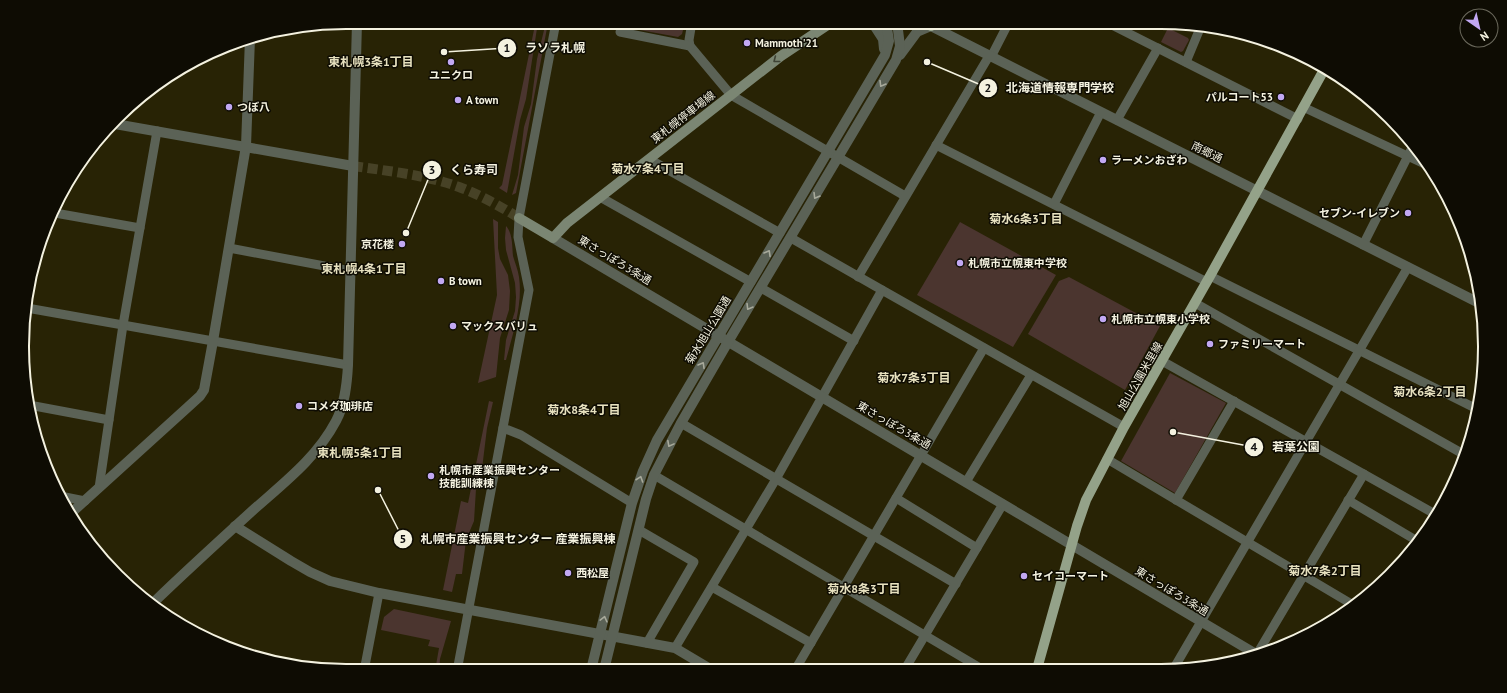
<svg xmlns="http://www.w3.org/2000/svg" width="1507" height="693" viewBox="0 0 1507 693" font-family="'PT Sans','Noto Sans JP',sans-serif">
<style>
.green{fill:#4b352f}
.lines{fill:none;stroke-linecap:round;stroke-linejoin:round}
.tertiary-tunnel{stroke:#474226;stroke-width:10;stroke-dasharray:10 5;stroke-linecap:butt}
.minor{stroke:#5b6256;stroke-width:9}
.tertiary{stroke:#5b6256;stroke-width:10}
.secondary{stroke:#7b8673;stroke-width:10}
.primary{stroke:#94a289;stroke-width:10}
.oneway{stroke:#3f4335}
.oneway2{stroke:#a8aa9b}
.poi-dot{fill:#c2a8f3;stroke:#0e0c03;stroke-width:1.5}
.labels{text-anchor:middle;stroke-width:3;stroke-linejoin:round;paint-order:stroke}
.poi-label{font-size:11px;font-weight:bold;fill:#f4f2e0;stroke:#0e0c03;text-anchor:start}
.street-label{font-size:11px;fill:#f4f2e0;stroke:#0e0c03}
.neighbourhood-label{font-size:12px;font-weight:bold;fill:#e7e1bf;stroke:#0e0c03}
.rim{fill:none;stroke:#f4f2e0;stroke-width:2}
.leader{fill:none;stroke:#f4f2e0;stroke-width:1.5}
.callout-dot{fill:#f4f2e0;stroke:#0e0c03;stroke-width:1.5}
.mark-label{font-size:12px;text-anchor:middle;font-weight:bold;fill:#111}
.callout-label{font-size:12px;text-anchor:middle;font-weight:bold;fill:#f4f2e0;stroke:#0e0c03;stroke-width:3;stroke-linejoin:round;paint-order:stroke}
</style>
<rect width="100%" height="100%" fill="#282305"/>
<!-- green -->
<g class="green">
<polygon points="533,22 538,22 526,99 520,120 507,193 499,188 502,185 535,25"/>
<polygon points="546,22 548,22 547,28 516,193 512,195 518,175 524,127 531,104 537,59"/>
<polygon points="641,22 685,22 682,34 678,37 640,30"/>
<polygon points="1170,29 1188,38 1189,40 1183,51 1181,52 1161,42 1167,30"/>
<polygon points="493,219 498,222 498,248 500,259 508,275 510,291 509,310 500,338 496,377 478,383 497,295"/>
<polygon points="960,222 1056,275 1013,347 917,295"/>
<path d="M506,226C513,234 512,246 513,256C515,263 518,270 519,277C523,304 513,333 506,360H504L506,340L515,311L516,297L515,283L506,250L505,238Z"/>
<polygon points="1069,277 1160,326 1125,390 1028,334 1059,281"/>
<polygon points="1170,373 1226,403 1175,493 1121,461"/>
<polygon points="489,401 493,402 487,428 482,469 476,489 474,521 466,540 462,574 456,574 452,592 443,590 461,501 468,503"/>
<polygon points="394,609 451,621 440,659 439,671 435,671 439,648 428,646 430,640 381,630 384,617"/>
</g>
<g class="lines">
<!-- tertiary-tunnel -->
<path class="tertiary-tunnel" d="M353,166C388,171 426,175 459,187C480,195 500,206 519,218"/>
<!-- minor -->
<g class="minor">
<polyline points="692,22 689,40 690,46 731,95 905,196"/>
<polyline points="1106,22 1298,119"/>
<polyline points="620,32 690,46"/>
<polyline points="991,57 1009,22"/>
<polyline points="1186,62 1201,26"/>
<polyline points="1303,107 1431,167"/>
<polyline points="1117,120 1158,48"/>
<polyline points="936,145 1207,282"/>
<polyline points="649,159 780,233"/>
<polyline points="600,197 751,282"/>
<polyline points="1054,204 1101,112"/>
<polyline points="55,213 140,228"/>
<polyline points="1363,245 1413,146"/>
<polyline points="229,248 351,271"/>
<polyline points="1210,276 1479,410"/>
<polyline points="858,277 989,56"/>
<polyline points="761,288 854,341"/>
<polyline points="882,290 1124,427"/>
<polyline points="1195,303 1465,455"/>
<polyline points="27,308 348,365"/>
<polyline points="1162,361 1435,514"/>
<polyline points="29,405 109,420"/>
<polyline points="681,423 956,584"/>
<polyline points="503,428 521,435 632,503"/>
<polyline points="1107,459 1355,606"/>
<polyline points="654,475 982,669"/>
<polyline points="966,482 1031,375"/>
<polyline points="99,488 123,325 157,131"/>
<polyline points="60,496 85,501"/>
<polyline points="896,498 977,548"/>
<polyline points="1176,500 1234,401"/>
<polyline points="1348,500 1419,542"/>
<polyline points="639,530 694,562 647,643"/>
<polyline points="712,587 811,643"/>
<polyline points="675,648 776,479 882,290 791,238"/>
<polyline points="1257,654 1364,474"/>
<polyline points="1174,668 1408,267"/>
<polyline points="905,669 1003,504"/>
<polyline points="795,670 984,348"/>
<polyline points="364,671 379,593"/>
<polyline points="457,671 529,290 518,237 519,218 556,22"/>
</g>
<!-- tertiary -->
<g class="tertiary">
<polyline points="872,22 883,39 884,49"/>
<polyline points="923,22 1481,304"/>
<polyline points="900,55 917,32 931,26"/>
<polyline points="115,124 353,166"/>
<polyline points="553,238 1256,654"/>
<polyline points="70,514 188,407 200,396 204,390 213,341 246,146 250,38"/>
<polyline points="235,526 291,561 310,572 330,581 379,593 675,648 712,670"/>
<path d="M153,603C185,572 218,542 251,512C282,484 316,459 336,421C345,404 347,384 348,365L357,22"/>
<polyline points="591,670 632,503 643,471 657,440 885,55 889,41 886,22"/>
<polyline points="604,670 646,499 654,475 681,423 728,342 896,60 900,46 897,22"/>
</g>
<!-- secondary -->
<polyline class="secondary" points="519,218 553,238 567,223 781,56 832,22"/>
<!-- primary -->
<g class="primary">
<polyline points="929,22 931,26"/>
<polyline points="1037,669 1077,526 1086,500 1124,427 1210,276 1325,68"/>
</g>
</g>
<!-- one-way arrows -->
<defs><path id="oneway-chevron" d="M-2-3.5L2.5 0L-2 3.5" fill="none" stroke-width="1.6" stroke-linecap="round" stroke-linejoin="round"/></defs>
<use class="oneway" href="#oneway-chevron" transform="translate(776 60) rotate(142)"/>
<g class="oneway2">
<use href="#oneway-chevron" transform="translate(882 84) rotate(121)"/>
<use href="#oneway-chevron" transform="translate(816 196) rotate(121)"/>
<use href="#oneway-chevron" transform="translate(768 253) rotate(-60)"/>
<use href="#oneway-chevron" transform="translate(749 307) rotate(121)"/>
<use href="#oneway-chevron" transform="translate(702 365) rotate(-60)"/>
<use href="#oneway-chevron" transform="translate(670 444) rotate(118)"/>
<use href="#oneway-chevron" transform="translate(640 479) rotate(-71)"/>
<use href="#oneway-chevron" transform="translate(604 619) rotate(-76)"/>
</g>
<!-- markers -->
<g class="poi-dot">
<circle cx="747" cy="43" r="4"/>
<circle cx="451" cy="62" r="4"/>
<circle cx="1281" cy="97" r="4"/>
<circle cx="458" cy="100" r="4"/>
<circle cx="229" cy="107" r="4"/>
<circle cx="1103" cy="160" r="4"/>
<circle cx="1408" cy="213" r="4"/>
<circle cx="402" cy="244" r="4"/>
<circle cx="960" cy="263" r="4"/>
<circle cx="441" cy="281" r="4"/>
<circle cx="1103" cy="319" r="4"/>
<circle cx="453" cy="326" r="4"/>
<circle cx="1210" cy="344" r="4"/>
<circle cx="299" cy="406" r="4"/>
<circle cx="431" cy="476" r="4"/>
<circle cx="568" cy="573" r="4"/>
<circle cx="1024" cy="576" r="4"/>
</g>
<g class="labels">
<!-- poi labels -->
<g class="poi-label">
<text x="755" y="47">Mammoth'21</text>
<text x="451" y="79" text-anchor="middle">ユニクロ</text>
<text x="1273" y="101" text-anchor="end">パルコート53</text>
<text x="466" y="104">A town</text>
<text x="237" y="111">つぼ八</text>
<text x="1111" y="164">ラーメンおざわ</text>
<text x="1400" y="217" text-anchor="end">セブン-イレブン</text>
<text x="394" y="248" text-anchor="end">京花楼</text>
<text x="968" y="267">札幌市立幌東中学校</text>
<text x="449" y="285">B town</text>
<text x="1111" y="323">札幌市立幌東小学校</text>
<text x="461" y="330">マックスバリュ</text>
<text x="1218" y="348">ファミリーマート</text>
<text x="307" y="410">コメダ珈琲店</text>
<text x="439" y="474">札幌市産業振興センター<tspan x="439" dy="13">技能訓練棟</tspan></text>
<text x="576" y="577">西松屋</text>
<text x="1032" y="580">セイコーマート</text>
</g>
<!-- street labels -->
<g class="street-label">
<text transform="translate(683 117) rotate(-38)" y="4">東札幌停車場線</text>
<text transform="translate(1207 152) rotate(26)" y="4">南郷通</text>
<text transform="translate(615 260) rotate(31)" y="4">東さっぽろ3条通</text>
<text transform="translate(708 330) rotate(-59)" y="4">菊水旭山公園通</text>
<text transform="translate(1140 376) rotate(-60)" y="4">旭山公園米里線</text>
<text transform="translate(894 425) rotate(30)" y="4">東さっぽろ3条通</text>
<text transform="translate(1172 591) rotate(31)" y="4">東さっぽろ3条通</text>
</g>
<!-- neighbourhood labels -->
<g class="neighbourhood-label">
<text x="371" y="66">東札幌3条1丁目</text>
<text x="648" y="173">菊水7条4丁目</text>
<text x="1026" y="223">菊水6条3丁目</text>
<text x="364" y="273">東札幌4条1丁目</text>
<text x="914" y="382">菊水7条3丁目</text>
<text x="1430" y="396">菊水6条2丁目</text>
<text x="584" y="414">菊水8条4丁目</text>
<text x="360" y="457">東札幌5条1丁目</text>
<text x="1325" y="575">菊水7条2丁目</text>
<text x="864" y="593">菊水8条3丁目</text>
</g>
</g>
<!-- crop -->
<path d="M0 0H1507V693H0ZM346 29H1161A317 317 0 0 1 1478 346V347A317 317 0 0 1 1161 664H346A317 317 0 0 1 29 347V346A317 317 0 0 1 346 29Z" fill="#0e0c03" fill-rule="evenodd"/>
<path class="rim" d="M346 29H1161A317 317 0 0 1 1478 346V347A317 317 0 0 1 1161 664H346A317 317 0 0 1 29 347V346A317 317 0 0 1 346 29Z"/>
<!-- callouts -->
<path class="leader" d="M444 52L507 48M927 62L988 88M406 233L432 170M1173 432L1254 447M378 490L403 539"/>
<g class="callout-dot">
<circle cx="444" cy="52" r="4"/>
<circle cx="927" cy="62" r="4"/>
<circle cx="406" cy="233" r="4"/>
<circle cx="1173" cy="432" r="4"/>
<circle cx="378" cy="490" r="4"/>
<circle cx="507" cy="48" r="10"/>
<circle cx="988" cy="88" r="10"/>
<circle cx="432" cy="170" r="10"/>
<circle cx="1254" cy="447" r="10"/>
<circle cx="403" cy="539" r="10"/>
</g>
<g class="mark-label">
<text x="507" y="52">1</text>
<text x="988" y="92">2</text>
<text x="432" y="174">3</text>
<text x="1254" y="451">4</text>
<text x="403" y="543">5</text>
</g>
<g class="callout-label">
<text x="555" y="52">ラソラ札幌</text>
<text x="1060" y="92">北海道情報専門学校</text>
<text x="474" y="174">くら寿司</text>
<text x="1296" y="451">若葉公園</text>
<text x="518" y="543">札幌市産業振興センター 産業振興棟</text>
</g>
<!-- north arrow -->
<g transform="translate(1479 28) rotate(146)"><circle r="19" fill="#0e0c03" stroke="#6a685b"/>
<path d="M0-3L7 15L0 10L-7 15Z" fill="#c2a8f3"/>
<text y="-6" font-size="11" font-weight="bold" text-anchor="middle" fill="#f4f2e0">N</text>
</g>
</svg>
